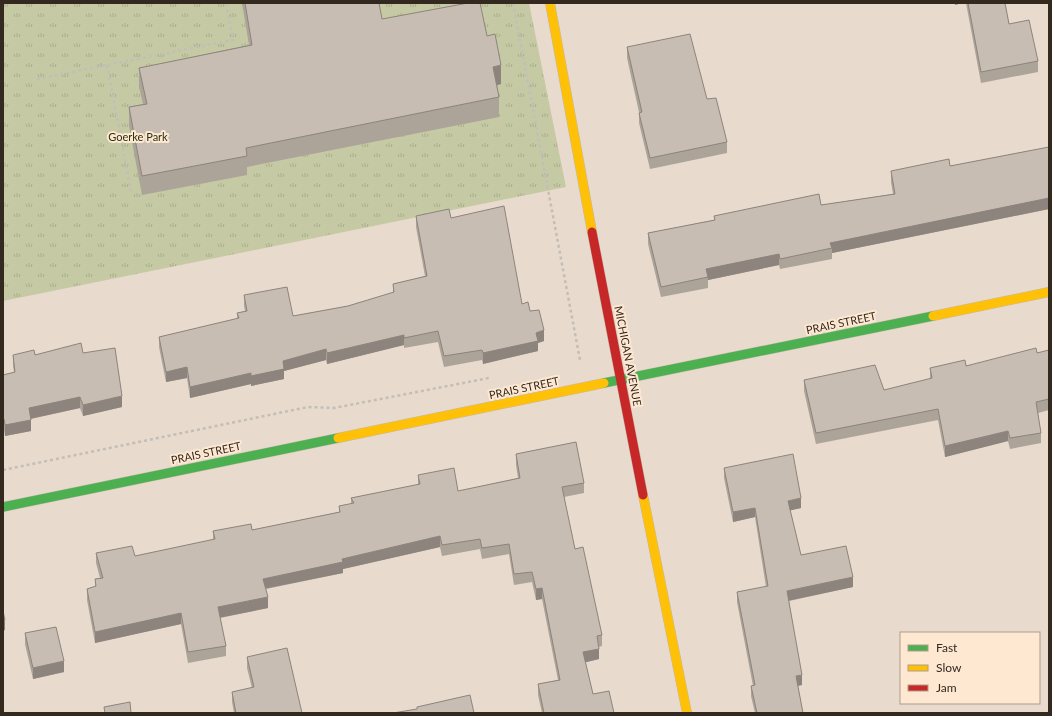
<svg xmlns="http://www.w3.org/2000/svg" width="1052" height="716" viewBox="0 0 1052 716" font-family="Lato,sans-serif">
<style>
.park{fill:url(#park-tufts)}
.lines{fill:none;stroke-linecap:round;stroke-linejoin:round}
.fast-casing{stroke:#c3b8ac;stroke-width:10}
.slow-casing{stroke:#c3b8ac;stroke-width:10}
.jam-casing{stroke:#c3b8ac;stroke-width:10}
.path{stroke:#c3beb8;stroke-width:2.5;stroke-dasharray:3 3;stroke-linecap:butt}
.fast{stroke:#4caf50;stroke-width:9}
.slow{stroke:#ffc107;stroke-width:9}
.jam{stroke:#c62828;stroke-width:9}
.wall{fill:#aca399}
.shaded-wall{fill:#8c847d}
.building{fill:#c8bdb2;stroke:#8c847d}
.labels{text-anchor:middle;stroke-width:4;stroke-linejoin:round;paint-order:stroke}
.park-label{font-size:11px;fill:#263010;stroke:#fee8d2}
.street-label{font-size:11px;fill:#33291f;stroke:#fee8d2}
</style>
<defs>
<pattern id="park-tufts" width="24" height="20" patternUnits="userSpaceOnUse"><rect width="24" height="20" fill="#c5caa4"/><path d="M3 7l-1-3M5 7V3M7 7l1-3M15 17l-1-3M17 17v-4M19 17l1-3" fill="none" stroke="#aaae8d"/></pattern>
</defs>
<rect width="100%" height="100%" fill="#e8dacc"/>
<!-- park -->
<polygon class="park" points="3,3 529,3 566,187 3,301"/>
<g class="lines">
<!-- fast casing -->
<g class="fast-casing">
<g id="fast">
<polyline points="604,383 933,316"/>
<polyline points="3,507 338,438"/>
</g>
</g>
<!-- slow casing -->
<g class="slow-casing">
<g id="slow">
<polyline points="550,3 592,232"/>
<polyline points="933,316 1049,292"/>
<polyline points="338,438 604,383"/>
<polyline points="643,495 687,713"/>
</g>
</g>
<!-- jam casing -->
<g class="jam-casing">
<polyline id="jam" points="592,232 643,495"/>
</g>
<!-- path -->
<g class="path">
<polyline points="513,3 580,360 578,361"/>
<polyline points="107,65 131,191"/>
<polyline points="37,79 233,40 226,3"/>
<polyline points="3,470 308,407 334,408 489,378"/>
</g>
<!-- fast -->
<use href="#fast" class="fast"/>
<!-- slow -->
<use href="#slow" class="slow"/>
<!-- jam -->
<use href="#jam" class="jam"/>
</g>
<!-- wall -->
<g class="wall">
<polygon points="242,3 379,3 382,19 487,36 501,84 497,85 499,97 499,117 247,167 247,175 142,195 129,126 129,107 143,104 139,87 139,68 249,45"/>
<polygon points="966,3 1005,3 1009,24 1038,61 1038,72 981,83"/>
<polygon points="627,47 707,99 727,142 727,153 650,169 639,123 639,112 627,58"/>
<polygon points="1049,147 1049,209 832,253 832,259 780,269 779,265 708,280 708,288 661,297 648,244 648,233 714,220 714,216 821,205 893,194 891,182 891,171 950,166"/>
<polygon points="416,216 451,218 522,304 530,311 544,341 538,343 538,351 483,364 482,360 444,367 438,342 404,348 404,345 327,364 326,360 284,371 284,379 251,386 251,384 190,398 187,378 166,382 159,347 159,337 237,319 237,313 245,311 244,306 244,295 293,316 348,306 393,293 393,284 425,276 416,227"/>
<polygon points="1049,350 1049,410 1038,413 1041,433 1041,443 1010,449 1008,441 945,457 938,420 816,444 804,391 804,380 884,390 930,379 930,368 966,366 1037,353"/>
<polygon points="83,353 122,407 83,416 80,408 31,419 31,431 5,436 4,430 3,430 3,375 14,372 13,366 13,355 35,355"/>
<polygon points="516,454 584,483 584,493 564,497 575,549 602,635 602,646 598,647 599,659 585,662 593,694 614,713 542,713 538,695 538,684 558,680 542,599 536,600 532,582 514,585 509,554 482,559 480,549 442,556 440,547 343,569 343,573 266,589 268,608 220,618 226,646 226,656 188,663 181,624 95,643 87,600 87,589 95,587 95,579 100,578 96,563 96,553 135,556 213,540 213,531 252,530 339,512 339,506 351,504 351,498 418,485 418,475 458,491 518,478 516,465"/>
<polygon points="724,468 801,508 790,510 801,555 853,587 789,601 802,685 798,686 803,713 755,713 751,696 751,686 753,686 737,602 737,592 766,587 755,517 733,522 724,478"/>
<polygon points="25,633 64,672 33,679 25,644"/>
<polygon points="247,657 302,713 234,713 232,702 232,692 252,688 247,668"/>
</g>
<!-- shaded-wall -->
<g class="shaded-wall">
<polygon points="955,3 963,3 955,5"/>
<polygon points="501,65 501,84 493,86 493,67"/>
<polygon points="1049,198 1049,209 832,253 832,248 830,243"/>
<polygon points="779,254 779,265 708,280 706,269"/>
<polygon points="544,330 544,341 538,343 538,351 483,364 483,353"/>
<polygon points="404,335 404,345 327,364 327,353"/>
<polygon points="326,349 326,360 284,371 284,379 251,386 251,376 283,361"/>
<polygon points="187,367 187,378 166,382 166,372"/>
<polygon points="251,373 251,384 190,398 190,387"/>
<polygon points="122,396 122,407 83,416 83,405"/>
<polygon points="80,397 80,408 29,419 29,408"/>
<polygon points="31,420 31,431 5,436 5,425"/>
<polygon points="1008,431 1008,441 945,457 945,446"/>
<polygon points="801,498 801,508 788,511 788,501"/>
<polygon points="755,508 755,517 733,522 733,512"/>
<polygon points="440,536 440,547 343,569 343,573 263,589 263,579 342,559"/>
<polygon points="853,577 853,587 787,601 787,591"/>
<polygon points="542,588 542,599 536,600 536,589"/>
<polygon points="268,597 268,608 218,618 218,607"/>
<polygon points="181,613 181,624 95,643 95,632"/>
<polygon points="3,620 5,620 5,630 3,631"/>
<polygon points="599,649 599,659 583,663 583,652"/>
<polygon points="64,661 64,672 33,679 33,668"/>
<polygon points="802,675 802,685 796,686 796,676"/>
</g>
<!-- building -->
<g class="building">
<polygon points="245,3 379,3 382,19 468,3 480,3 487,36 495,34 501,65 493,67 499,97 246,148 247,156 142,176 129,107 147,104 139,68 252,45"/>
<polygon points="968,3 1005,3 1009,24 1029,20 1038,61 981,72"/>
<polygon points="690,34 707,99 716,98 727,142 650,158 639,113 642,112 627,47"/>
<polygon points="1049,147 1049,198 830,243 832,248 780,259 779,254 706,269 708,277 661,287 648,233 715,220 714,216 819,194 821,205 895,194 891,171 949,159 950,166"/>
<polygon points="504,206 522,304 528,302 530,311 539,310 544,330 536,333 538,341 483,353 482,350 444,356 438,331 404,338 404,335 327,353 326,349 283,361 284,369 251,376 251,373 190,387 187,367 166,372 159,337 239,318 237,313 247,311 244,295 287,287 293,316 348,306 394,292 393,284 427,276 416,216 449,209 451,218"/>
<polygon points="81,343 83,353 115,348 122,396 83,405 80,397 29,408 31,420 5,425 4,419 3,419 3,375 15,372 13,355 34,350 35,355"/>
<polygon points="1036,348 1037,353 1049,350 1049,399 1036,402 1041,433 1010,438 1008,431 945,446 938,409 816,433 804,380 875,365 884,390 932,378 930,368 965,360 966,366"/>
<polygon points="576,442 584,483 562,487 575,549 583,547 602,635 597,636 599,649 583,652 593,694 609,691 614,713 544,713 538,684 560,680 542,588 536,589 532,572 514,574 509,544 482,548 480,539 442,545 440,536 342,559 343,562 263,579 268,597 218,607 226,646 188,652 181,613 95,632 87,589 96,586 95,579 103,578 96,553 132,546 135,556 215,539 213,531 251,524 252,530 340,512 339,506 354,503 351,498 420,484 418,475 454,468 458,491 520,478 516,454"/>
<polygon points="793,454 801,498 788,501 801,555 846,546 853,577 787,591 802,675 796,676 803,713 757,713 751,686 755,685 737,592 768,586 755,508 733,512 724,468"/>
<polygon points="3,611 5,620 3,620"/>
<polygon points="56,627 64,661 33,668 25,633"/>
<polygon points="287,648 302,713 236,713 232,692 254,687 247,657"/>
<polygon points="470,695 474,713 393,713 417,709 417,707"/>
<polygon points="130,702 131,713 105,713 104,707"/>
</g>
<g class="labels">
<!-- park labels -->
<g class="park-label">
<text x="138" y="141">Goerke Park</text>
</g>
<!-- street labels -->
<g class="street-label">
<text transform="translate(841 323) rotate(-12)" y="4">PRAIS STREET</text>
<text transform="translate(628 356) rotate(79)" y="4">MICHIGAN AVENUE</text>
<text transform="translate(524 388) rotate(-12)" y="4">PRAIS STREET</text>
<text transform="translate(206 453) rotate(-12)" y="4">PRAIS STREET</text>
</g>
</g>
<!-- border -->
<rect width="1052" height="716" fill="none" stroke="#33291f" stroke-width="8"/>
<!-- legend -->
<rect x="900" y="632" width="140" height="72" fill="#fee8d2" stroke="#ad9c8a"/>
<rect x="908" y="645" width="20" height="6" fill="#4caf50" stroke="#ad9c8a"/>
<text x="936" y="652" font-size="12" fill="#33291f">Fast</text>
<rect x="908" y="665" width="20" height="6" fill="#ffc107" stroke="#ad9c8a"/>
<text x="936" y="672" font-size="12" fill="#33291f">Slow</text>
<rect x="908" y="685" width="20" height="6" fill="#c62828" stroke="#ad9c8a"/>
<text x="936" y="692" font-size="12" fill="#33291f">Jam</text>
</svg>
